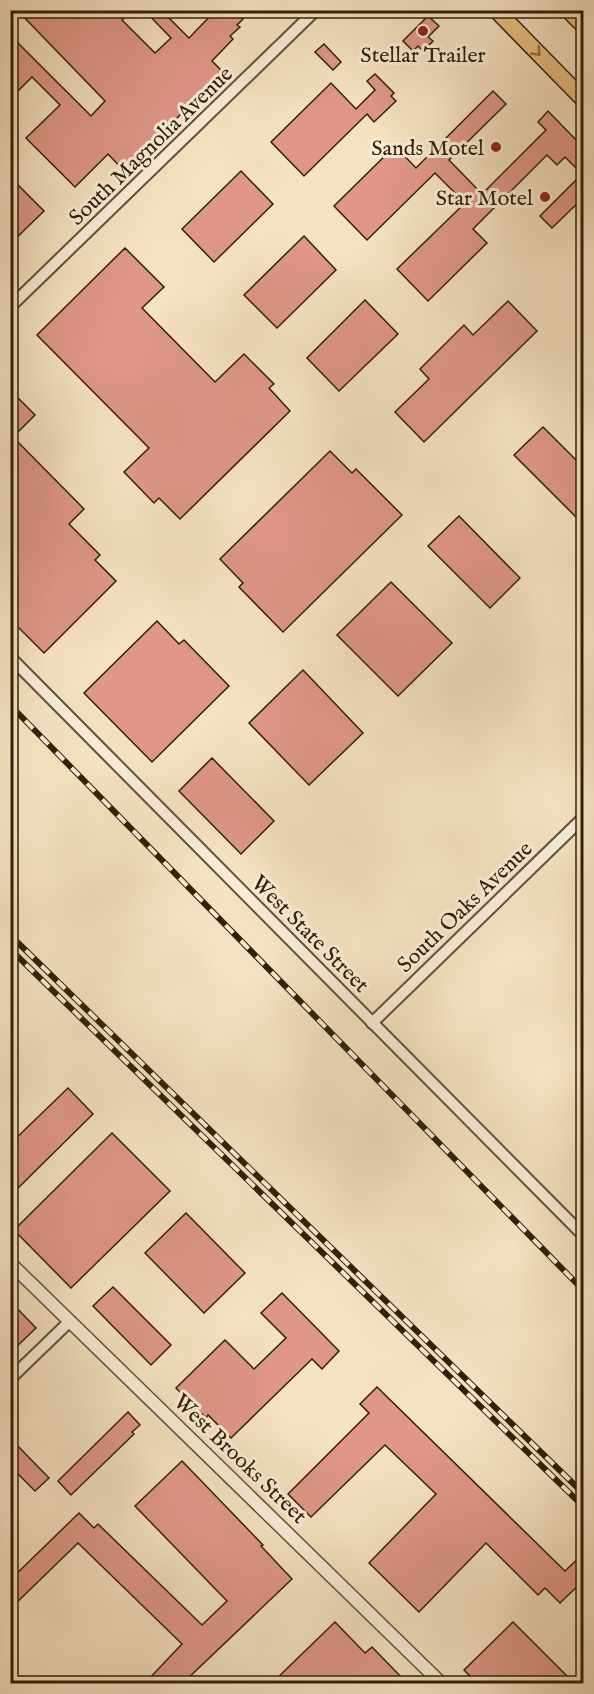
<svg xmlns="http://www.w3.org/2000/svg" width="594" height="1694" viewBox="0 0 594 1694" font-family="'IM FELL English',serif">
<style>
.building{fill:#df9788;stroke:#302009;stroke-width:1.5}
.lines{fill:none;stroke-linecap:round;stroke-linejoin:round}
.minor-casing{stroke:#615037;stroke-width:14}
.tertiary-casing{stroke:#615037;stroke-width:15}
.primary-casing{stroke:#302009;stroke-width:18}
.minor{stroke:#f8ecd7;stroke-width:10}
.tertiary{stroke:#f8ecd7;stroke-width:12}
.primary{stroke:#eac180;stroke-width:15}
.rail-casing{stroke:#302009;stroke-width:6}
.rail{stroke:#f8ecd7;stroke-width:4;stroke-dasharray:11;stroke-linecap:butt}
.oneway{stroke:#8d7044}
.poi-dot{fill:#8f2418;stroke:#f8ecd7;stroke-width:2}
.labels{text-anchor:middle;stroke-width:6;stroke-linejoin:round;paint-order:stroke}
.poi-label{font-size:22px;fill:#302009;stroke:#f8ecd7;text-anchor:end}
.street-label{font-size:22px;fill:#302009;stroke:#f8ecd7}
</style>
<rect width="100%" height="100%" fill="#f5e2c1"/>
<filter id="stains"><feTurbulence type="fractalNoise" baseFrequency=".00333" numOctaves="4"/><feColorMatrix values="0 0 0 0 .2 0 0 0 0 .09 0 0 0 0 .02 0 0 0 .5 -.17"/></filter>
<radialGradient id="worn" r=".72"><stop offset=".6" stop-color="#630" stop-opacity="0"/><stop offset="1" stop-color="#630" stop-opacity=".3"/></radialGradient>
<!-- building -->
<g class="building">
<polygon points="17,10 132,10 122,20 155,53 171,38 144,10 177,10 169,18 189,38 216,10 234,10 243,19 237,25 240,27 230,36 233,39 212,61 223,72 124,171 108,154 75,187 26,138 60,105 32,77 10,99 10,35 91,116 105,101"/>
<polygon points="428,16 439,26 428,37 433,41 423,51 418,46 413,51 403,41"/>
<polygon points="324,44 341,62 333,70 315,52"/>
<polygon points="375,74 394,93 391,96 396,101 374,122 367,114 304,176 271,142 331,83 356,109 375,90 367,81"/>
<polygon points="493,91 506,104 449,160 482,194 546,130 538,122 548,111 584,148 584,197 552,228 540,216 582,174 565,157 557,165 547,155 473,229 487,243 428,301 397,269 465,203 435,173 367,240 334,206 395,146 416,168"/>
<polygon points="241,171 273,204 214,262 182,229"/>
<polygon points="10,177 44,211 10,244"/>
<polygon points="304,236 336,270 277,328 244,295"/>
<polygon points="125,248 164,287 142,308 215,382 244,354 274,384 269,388 290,411 180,519 159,498 154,503 124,472 149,448 37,335"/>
<polygon points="365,300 398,334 339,391 307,358"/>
<polygon points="508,301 537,331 424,442 395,412 429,379 420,369 464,325 473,335"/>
<polygon points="10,390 35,415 13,437 84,509 69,524 100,555 95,560 116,581 44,653 10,619"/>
<polygon points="543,427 584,468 584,525 514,455"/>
<polygon points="330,451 352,473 356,469 402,515 283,632 239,587 243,583 220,559"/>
<polygon points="459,516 520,578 490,608 428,546"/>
<polygon points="391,582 452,643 398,696 337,635"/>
<polygon points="157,621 179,644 184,640 229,686 152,762 84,693"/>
<polygon points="303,670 363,733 309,785 249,723"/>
<polygon points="212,758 274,821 241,854 179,791"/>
<polygon points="68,1088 93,1114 10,1196 10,1144"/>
<polygon points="112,1133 170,1191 71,1288 14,1230"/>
<polygon points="186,1213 245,1273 204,1313 145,1253"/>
<polygon points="113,1287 171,1345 151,1365 93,1306"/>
<polygon points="282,1293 339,1351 322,1369 312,1359 231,1438 208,1415 206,1418 176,1388 225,1340 254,1369 286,1338 261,1313"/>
<polygon points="10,1301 36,1328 10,1353"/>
<polygon points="377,1387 565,1571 584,1553 584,1580 560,1603 545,1588 538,1595 486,1543 419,1612 369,1563 436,1494 385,1445 311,1517 288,1494 369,1413 360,1404"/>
<polygon points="128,1412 140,1425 132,1432 134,1434 71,1495 58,1481"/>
<polygon points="10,1438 49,1478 35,1491 10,1466"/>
<polygon points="182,1461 263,1545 261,1546 292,1579 183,1683 145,1683 182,1644 78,1543 10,1609 10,1580 79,1513 94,1528 98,1524 202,1625 227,1601 135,1506"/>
<polygon points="335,1622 365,1653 372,1647 407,1683 272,1683"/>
<polygon points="513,1622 574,1683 477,1683 464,1670"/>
</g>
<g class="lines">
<!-- minor casing -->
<g class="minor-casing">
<g id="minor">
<polyline points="10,307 316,10"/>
<polyline points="10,657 584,1236"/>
<polyline points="372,1023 584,817"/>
<polyline points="10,1379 70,1321"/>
</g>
</g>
<!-- tertiary casing -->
<g class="tertiary-casing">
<polyline id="tertiary" points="10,1263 442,1684"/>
</g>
<!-- primary casing -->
<g class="primary-casing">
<g id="primary">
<polyline points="496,10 584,100"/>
<polyline points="568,10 584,26"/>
<polyline points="10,1681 13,1684"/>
</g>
</g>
<!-- minor -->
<use href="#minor" class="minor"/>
<!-- tertiary -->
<use href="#tertiary" class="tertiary"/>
<!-- primary -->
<use href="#primary" class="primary"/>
<!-- rail casing -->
<g class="rail-casing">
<g id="rail">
<polyline points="10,705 584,1291"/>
<polyline points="10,935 584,1494"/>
<polyline points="10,949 584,1507"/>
</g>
</g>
<!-- rail -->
<use href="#rail" class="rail"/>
</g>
<!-- one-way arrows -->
<defs><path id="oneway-chevron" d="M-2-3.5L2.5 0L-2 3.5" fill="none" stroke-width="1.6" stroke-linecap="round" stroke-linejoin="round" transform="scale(1.5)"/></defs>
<use class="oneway" href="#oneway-chevron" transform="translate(537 52) rotate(46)"/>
<!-- markers -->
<g class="poi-dot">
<circle cx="423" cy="31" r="6"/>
<circle cx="496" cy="147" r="6"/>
<circle cx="545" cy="197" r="6"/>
</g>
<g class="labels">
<!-- poi labels -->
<g class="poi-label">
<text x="423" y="62" text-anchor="middle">Stellar Trailer</text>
<text x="484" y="155">Sands Motel</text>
<text x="533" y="205">Star Motel</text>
</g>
<!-- street labels -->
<g class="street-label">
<text transform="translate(150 145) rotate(-44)" y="8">South Magnolia Avenue</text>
<text transform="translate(464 906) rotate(-44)" y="8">South Oaks Avenue</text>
<text transform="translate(311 933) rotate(45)" y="8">West State Street</text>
<text transform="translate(241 1458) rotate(44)" y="8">West Brooks Street</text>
</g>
</g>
<!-- margin -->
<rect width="594" height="1694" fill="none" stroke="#f5e2c1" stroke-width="36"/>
<rect x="12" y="12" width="570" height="1670" fill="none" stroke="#302009" stroke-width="3"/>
<rect x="18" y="18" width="558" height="1658" fill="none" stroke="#302009" stroke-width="1.5"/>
<rect width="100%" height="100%" filter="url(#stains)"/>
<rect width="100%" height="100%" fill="url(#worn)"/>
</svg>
